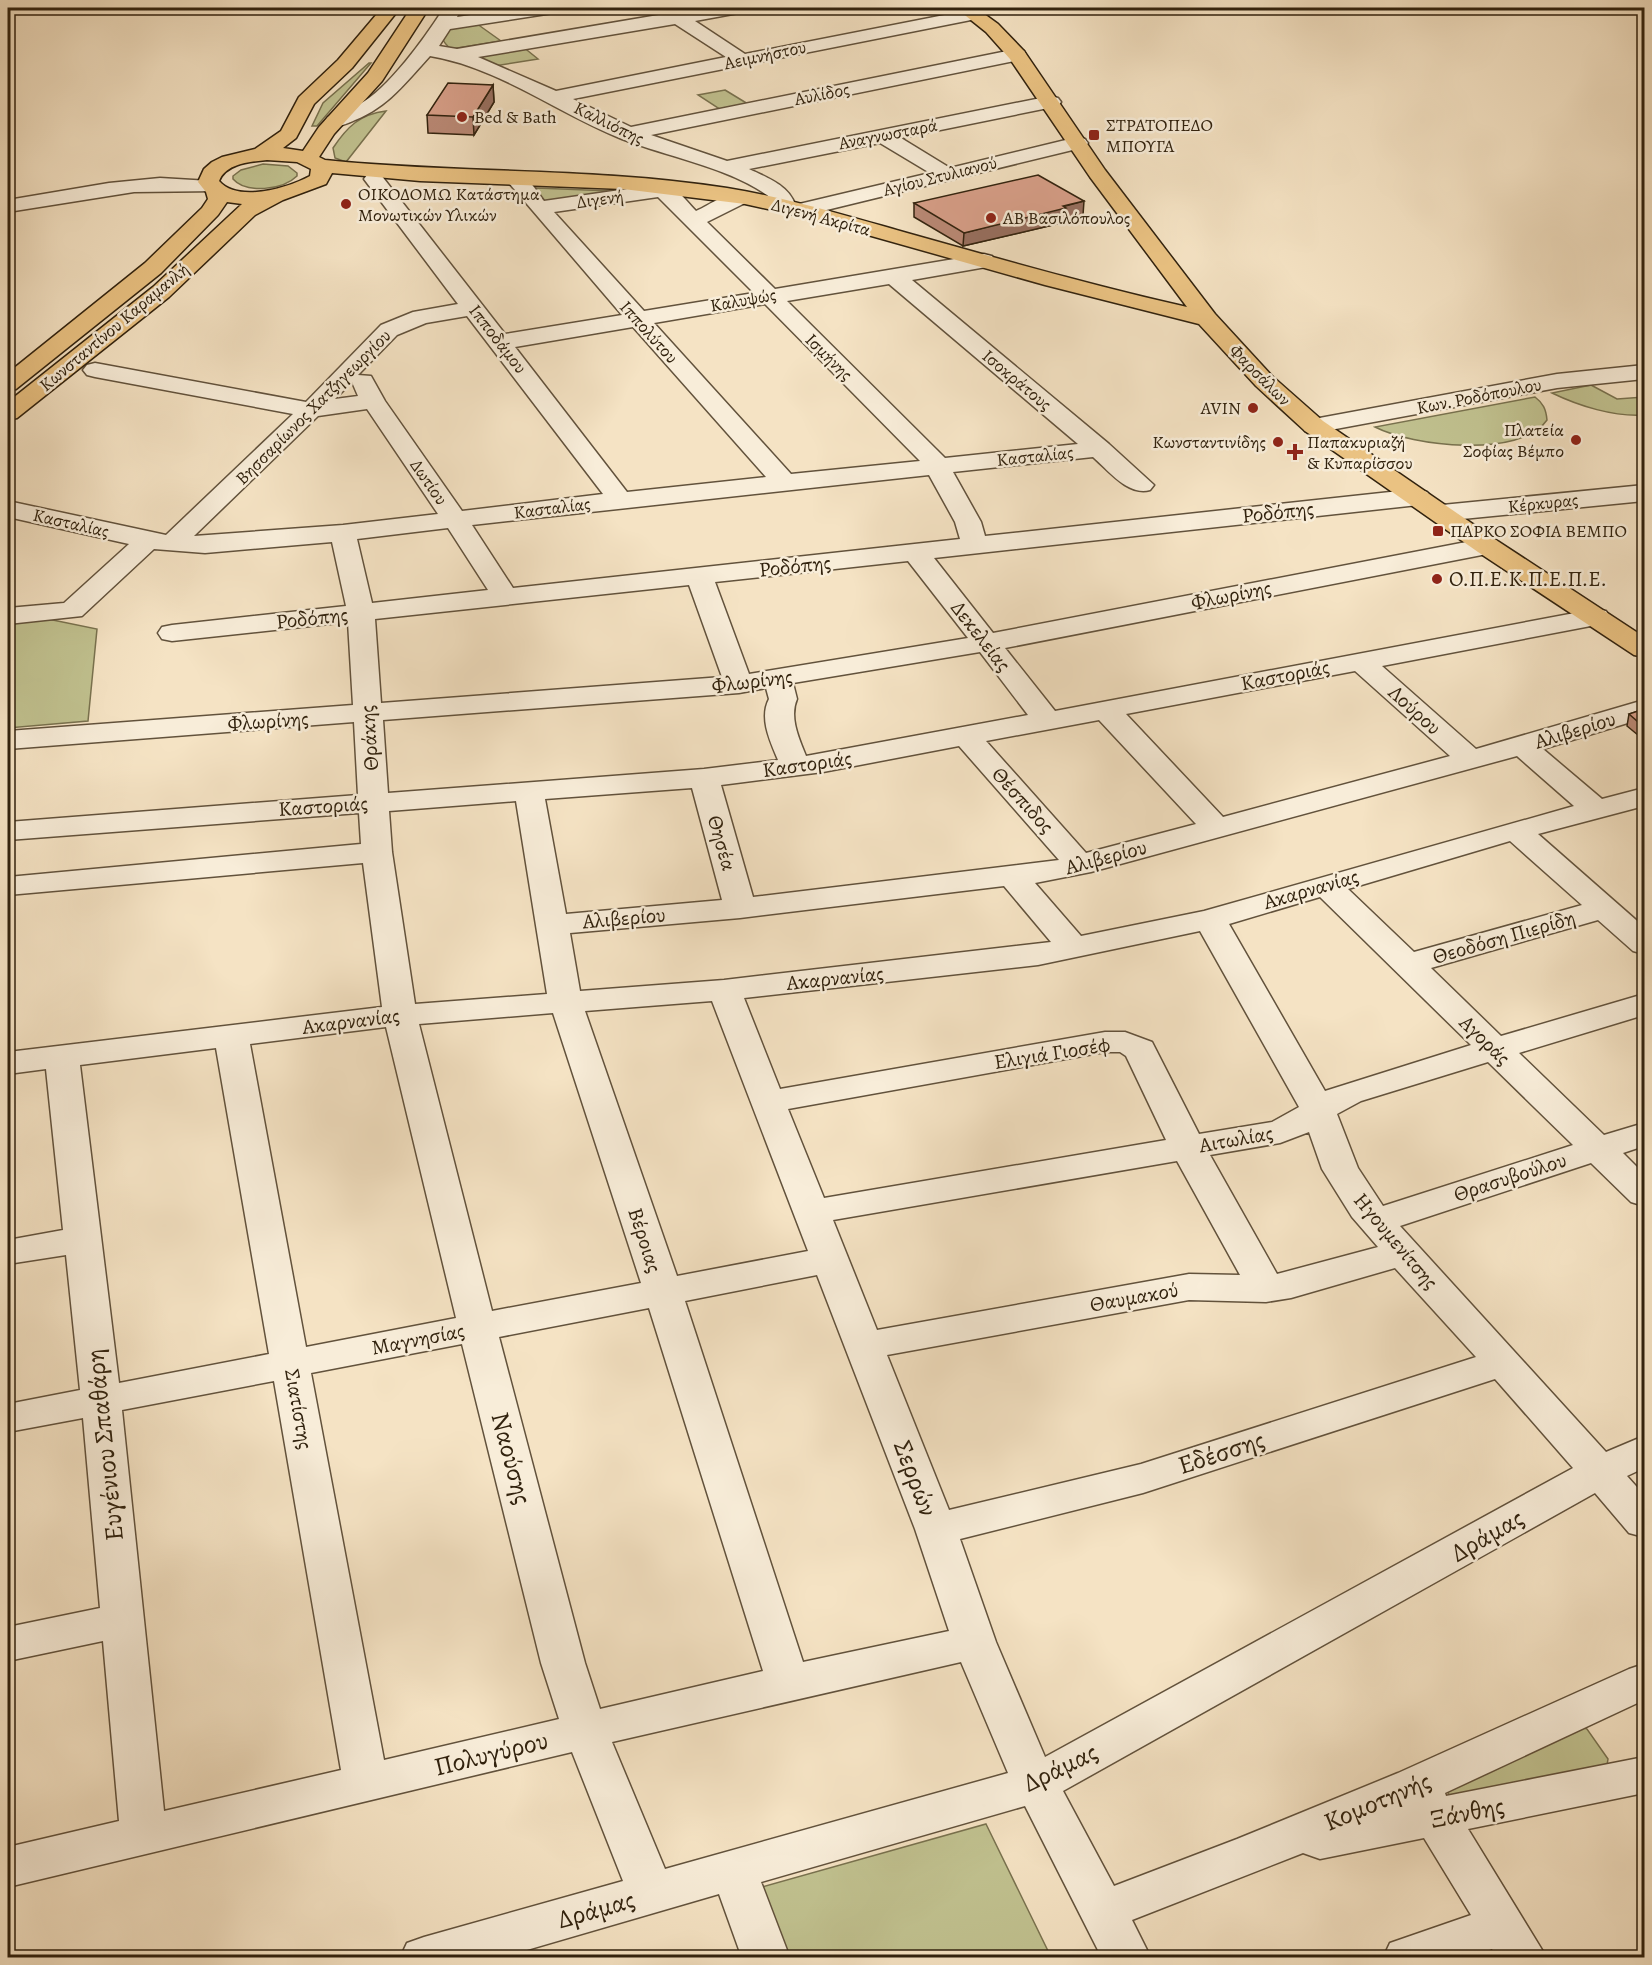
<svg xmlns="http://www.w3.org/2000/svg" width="1652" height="1965" viewBox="0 0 1652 1965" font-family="Alegreya,serif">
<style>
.green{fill:#c1c290;stroke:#79724f;stroke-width:1.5}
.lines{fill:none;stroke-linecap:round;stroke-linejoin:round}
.minor-casing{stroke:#62523c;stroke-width:3}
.major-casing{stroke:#31220e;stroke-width:3}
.minor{fill:#f8edd9;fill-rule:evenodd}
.major{fill:#eac282;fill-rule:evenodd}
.wall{fill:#bb8a77;stroke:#31220e;stroke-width:1.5}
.shaded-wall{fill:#987061;stroke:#31220e;stroke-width:1.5}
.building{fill:#d9a08a;stroke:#31220e;stroke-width:1.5}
.poi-dot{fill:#8f2418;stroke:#f8edd9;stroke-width:2}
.labels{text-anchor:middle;stroke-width:5;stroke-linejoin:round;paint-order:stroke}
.far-street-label{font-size:18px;fill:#31220e;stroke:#f8edd9}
.far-poi-label{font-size:18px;fill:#31220e;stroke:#f8edd9;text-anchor:start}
.street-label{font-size:21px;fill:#31220e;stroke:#f8edd9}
.poi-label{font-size:21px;fill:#31220e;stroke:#f8edd9;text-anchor:start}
.near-street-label{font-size:26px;fill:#31220e;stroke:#f8edd9}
</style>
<rect width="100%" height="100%" fill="#f5e3c4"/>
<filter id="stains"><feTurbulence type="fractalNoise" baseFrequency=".00333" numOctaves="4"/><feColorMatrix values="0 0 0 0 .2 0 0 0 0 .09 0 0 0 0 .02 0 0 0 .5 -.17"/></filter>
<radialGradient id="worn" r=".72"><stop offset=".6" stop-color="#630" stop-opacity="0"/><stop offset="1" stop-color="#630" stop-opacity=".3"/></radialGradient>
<!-- green -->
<g class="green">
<path d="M473,21L501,41L451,49C441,41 441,36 444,25Z"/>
<polygon points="517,42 538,59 488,67 454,52"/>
<polygon points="369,63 371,63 317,126 312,126 323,103"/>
<polygon points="725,90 748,104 721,110 698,95"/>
<path d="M386,111L346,162L335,158L333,148C347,127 360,114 386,111Z"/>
<path d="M263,164L288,166L297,173V176C283,190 246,194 233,179V176L241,170Z"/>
<polygon points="536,188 612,191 542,202 534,192"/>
<path d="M1591,385L1617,399L1644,397V415C1614,417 1579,406 1552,393Z"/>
<path d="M1535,397C1543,403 1546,409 1547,420C1520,459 1412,446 1375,427Z"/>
<polygon points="43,618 97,629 88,721 8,728 8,622"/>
<polygon points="1582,1727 1587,1729 1608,1759 1607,1765 1453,1798 1449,1795 1446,1787"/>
<polygon points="986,1824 1051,1957 776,1957 751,1890"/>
</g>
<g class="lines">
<!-- minor casing -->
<g class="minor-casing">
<g id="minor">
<path d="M444,8H462L457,17L519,8H562L559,12L553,13L450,29L439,46L457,49L676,12L708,8H747L744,12L695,21L745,54L975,9L981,10L984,14L981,18L573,99L631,127L1017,49L1024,51L1026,55L1024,59L651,135L727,161L1051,96L1058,98L1061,102L1058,106L901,138L950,168L1078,137L1085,139L1088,143L1085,147L802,216L795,214L792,210L778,209C774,204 772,199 767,195C727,167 668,157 622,139C559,114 498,67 430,56C407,81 388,107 355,120C346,124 338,128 328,125L325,121L328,117C338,113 349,110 358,105C388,90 426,36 444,8ZM675,24L726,57L556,91L478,57ZM880,143L930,173L795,205C790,186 766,177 749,169Z"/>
<path d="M374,173L381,175L505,334L622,315L509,183L506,179L509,175C526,170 534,188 544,201L648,186L651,181C669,176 684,199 696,211C712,204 732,188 749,193L752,197L749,201L707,222L775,289L984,254L992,256L995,261L992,266L912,280L1109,444L1154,485L1150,490C1128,496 1109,471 1093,457L953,472L981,522L985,536L1418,489L1427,492L1431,497L1427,502L1418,505L934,558L993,633L1487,538L1496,540L1500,546L1496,552L1487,554L1005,648L1055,711L1596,609L1606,611L1610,617L1606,623L1596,625L1382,666L1476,749L1644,700V718L1543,749L1602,799L1644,788V806L1538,834L1644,927V954L1633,951L1598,920L1431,968L1501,1036L1644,994V1015L1519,1053L1604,1135L1644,1123V1146L1623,1153L1644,1174V1206L1631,1202L1591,1163L1400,1226L1606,1452L1644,1436V1468L1627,1476L1644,1495V1537L1629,1533L1595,1493L1063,1791L1114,1886L1237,1839L1398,1773L1629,1669L1644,1664V1700L1445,1793L1446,1796L1644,1757V1793L1468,1829L1547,1958H1497L1492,1949L1468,1958H1383L1390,1943L1471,1915L1424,1838L1320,1859L1303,1853L1132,1920L1151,1958H1102L1025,1806L761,1882L790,1958H742L719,1894L499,1958H400L407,1943L424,1937L623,1881L572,1752L8,1887V1847L119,1821L103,1641L8,1661V1627L100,1608L83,1418L8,1432V1404L80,1390L66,1255L8,1264V1240L63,1230L46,1069L8,1074V1052L382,1007L363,863L8,895V877L361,844L359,813L8,840V822L358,795L354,722L8,749V731L353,705L348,622L172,641L162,639L158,633L162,627L172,625L346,606L332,542L205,553L154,549L82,616L8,624V608L64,603L129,544L8,517V501L166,535L293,414L95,377L87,375L83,370L87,365L95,363L306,402L381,325L413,312L458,304L364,179L367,175ZM658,197L754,293L644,311L554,212ZM889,284L1078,444L945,458L787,301ZM765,304L920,461L791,474L654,323ZM467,316L603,494L462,511L385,401L371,376L358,375L397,335L426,323ZM633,327L766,477L627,492L515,347ZM352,382L358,396L335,399ZM367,409L438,514L343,525L194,536L318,416ZM929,475L955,522L960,539L513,588L472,525ZM448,528L488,590L372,603L357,539ZM908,561L968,638L749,674L715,582ZM689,585L722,677L381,703L375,619ZM980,652L1028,715L806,756C799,739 789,717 797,699L793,683ZM1355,671L1450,756L1223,817L1126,714ZM766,688L769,699C759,718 770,741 778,760L704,769L388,793L383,720L739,693ZM1099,720L1196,824L1086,853L986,741ZM959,746L1059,860L753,897L721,785L823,772ZM1517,756L1574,806L1204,911L1081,936L1035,883L1091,872ZM692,788L722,900L566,914L545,799ZM516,801L547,994L415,1004L392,852L389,811ZM1510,841L1582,905L1414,952L1348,889ZM1004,886L1051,942L724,980L580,991L570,933L740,918ZM1320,897L1471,1045L1325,1091L1229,924ZM1200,931L1299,1107L1272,1122L1199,1134L1152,1042L1125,1032H1105L780,1089L744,998L1038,965ZM712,1001L808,1251L677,1276L585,1011ZM553,1013L641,1283L492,1311L419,1024ZM386,1027L456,1318L306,1347L250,1044ZM216,1048L269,1354L119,1383L80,1065ZM1105,1052H1120L1126,1056L1166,1140L824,1198L788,1109ZM1488,1062L1573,1145L1383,1206L1358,1168L1337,1114L1361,1101ZM1309,1132L1322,1169L1352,1217L1378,1247L1277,1274L1210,1155L1280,1143ZM1177,1161L1240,1275L1189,1274L877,1330L833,1220ZM1395,1268L1476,1357L1141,1464L949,1510L887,1355L1189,1300L1266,1302L1291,1298ZM817,1275L915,1529L949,1631L803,1662L685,1301ZM649,1308L763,1671L600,1709L585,1663L499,1337ZM462,1344L541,1663L559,1719L384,1760L311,1373ZM1495,1379L1573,1468L1045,1757L996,1642L960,1539L1143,1493ZM274,1381L341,1770L164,1811L122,1410ZM961,1662L1008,1773L665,1869L612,1742Z"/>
<polygon points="160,178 210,181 217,183 220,187 217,191 134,192 8,212 8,200 109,183"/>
<polygon points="1644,365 1644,379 1557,388 1314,433 1305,431 1302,426 1305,421 1314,419 1557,374"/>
<polygon points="1644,485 1644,501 1442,521 1433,518 1429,513 1433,508 1442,505"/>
</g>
</g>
<!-- major casing -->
<g class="major-casing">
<path id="major" d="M382,8H400L352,68L314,104L296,138L283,148L303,151L319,127L368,73L411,8H429L382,81L334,134L319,157L325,160C458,174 594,167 727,188C788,198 847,216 907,233C1000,259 1093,286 1187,307L1090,177L1010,59L986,32L956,8H976L998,24L1024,51L1105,170L1215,314L1272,376L1323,421L1496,540L1644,637V657L1634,655L1478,552L1305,431L1256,386L1199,324L1045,285L804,217L745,204L623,189L420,181L332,173L326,184L283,200L255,215L169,297L17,418L8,420V402L153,287L242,204L227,202L218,215L161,273L16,389L8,391V373L145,263L202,208L208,199L206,192L198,182L204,169L212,162L222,157L255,149L281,131L299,97L338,60ZM267,160L297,162L311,169L310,176C288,188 238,203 219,181C226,163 250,162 267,160Z"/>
</g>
<!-- minor -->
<use href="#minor" class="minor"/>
<!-- major -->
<use href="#major" class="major"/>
</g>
<!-- wall -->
<g class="wall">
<polygon points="493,85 494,102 474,135 428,133 427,115"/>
<polygon points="914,203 1083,215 1066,219 1066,222 963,246 914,217"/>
<polygon points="1644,709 1644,740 1627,726 1629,714"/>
</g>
<!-- shaded-wall -->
<g class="shaded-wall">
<polygon points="493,85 494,102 474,135 473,117"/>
<polygon points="1084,201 1083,215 1066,219 1066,222 963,246 964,233"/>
</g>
<!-- building -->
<g class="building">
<polygon points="448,83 493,85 473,117 427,115"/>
<polygon points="1038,175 1084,201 1063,206 1066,208 964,233 914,203"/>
<polygon points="1644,709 1644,727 1629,714"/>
</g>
<!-- markers -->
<g class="poi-dot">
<circle cx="462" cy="117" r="6"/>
<rect x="1088" y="129" width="12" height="12" rx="3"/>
<circle cx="346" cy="204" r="6"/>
<circle cx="991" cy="218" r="6"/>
<circle cx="1253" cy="408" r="6"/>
<circle cx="1576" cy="440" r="6"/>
<circle cx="1278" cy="442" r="6"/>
<path d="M1292 443h6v6h6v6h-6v6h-6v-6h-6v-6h6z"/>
<rect x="1432" y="525" width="12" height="12" rx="3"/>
<circle cx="1437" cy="579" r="6"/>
</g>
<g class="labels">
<!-- far-street labels -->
<g class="far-street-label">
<text transform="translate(765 55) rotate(-12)" y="6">Αειμνήστου</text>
<text transform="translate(822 94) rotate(-11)" y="6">Αυλίδος</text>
<text transform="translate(609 123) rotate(26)" y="6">Καλλιόπης</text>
<text transform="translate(888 134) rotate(-11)" y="6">Αναγνωσταρά</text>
<text transform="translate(940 176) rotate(-14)" y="6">Αγίου Στυλιανού</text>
<text transform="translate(600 199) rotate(-8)" y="6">Διγενή</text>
<text transform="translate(821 217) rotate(15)" y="6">Διγενή Ακρίτα</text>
<text transform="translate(743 300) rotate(-10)" y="6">Καλυψώς</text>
<text transform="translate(114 327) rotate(-40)" y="6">Κωνσταντίνου Καραμανλή</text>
<text transform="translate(649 332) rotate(48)" y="6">Ιππολύτου</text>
<text transform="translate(498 339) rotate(52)" y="6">Ιπποδάμου</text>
<text transform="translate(829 357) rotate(45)" y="6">Ισμήνης</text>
<text transform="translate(1260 375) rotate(45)" y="6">Φαρσάλων</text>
<text transform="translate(1017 380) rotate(40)" y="6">Ισοκράτους</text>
<text transform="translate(1479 396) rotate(-11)" y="6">Κων. Ροδόπουλου</text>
<text transform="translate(313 407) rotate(-45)" y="6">Βησσαρίωνος Χατζηγεωργίου</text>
<text transform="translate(1035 456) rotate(-6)" y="6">Κασταλίας</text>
<text transform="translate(429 482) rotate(55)" y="6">Δωτίου</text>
<text transform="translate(1543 503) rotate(-6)" y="6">Κέρκυρας</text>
<text transform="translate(552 508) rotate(-7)" y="6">Κασταλίας</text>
<text transform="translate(71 523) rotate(13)" y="6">Κασταλίας</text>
</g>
<!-- far-poi labels -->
<g class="far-poi-label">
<text x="474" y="123">Bed &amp; Bath</text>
<text x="1106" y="131">ΣΤΡΑΤΟΠΕΔΟ<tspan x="1106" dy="21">ΜΠΟΥΓΑ</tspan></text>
<text x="358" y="200">ΟΙΚΟΔΟΜΩ Κατάστημα<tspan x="358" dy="21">Μονωτικών Υλικών</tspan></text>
<text x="1003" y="224">ΑΒ Βασιλόπουλος</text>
<text x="1241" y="414" text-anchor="end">AVIN</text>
<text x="1564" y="436" text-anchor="end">Πλατεία<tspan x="1564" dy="21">Σοφίας Βέμπο</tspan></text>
<text x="1266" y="448" text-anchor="end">Κωνσταντινίδης</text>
<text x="1307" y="448">Παπακυριαζή<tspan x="1307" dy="21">&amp; Κυπαρίσσου</tspan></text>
<text x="1450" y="537">ΠΑΡΚΟ ΣΟΦΙΑ ΒΕΜΠΟ</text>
</g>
<!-- street labels -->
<g class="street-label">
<text transform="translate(1278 512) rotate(-6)" y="7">Ροδόπης</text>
<text transform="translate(795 566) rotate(-6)" y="7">Ροδόπης</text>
<text transform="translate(1231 595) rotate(-11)" y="7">Φλωρίνης</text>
<text transform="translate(312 618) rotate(-6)" y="7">Ροδόπης</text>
<text transform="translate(981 636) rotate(52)" y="7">Δεκελείας</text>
<text transform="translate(1285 675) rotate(-11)" y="7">Καστοριάς</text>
<text transform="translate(752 681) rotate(-7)" y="7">Φλωρίνης</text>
<text transform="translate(1415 710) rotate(42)" y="7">Λούρου</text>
<text transform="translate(268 721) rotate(-4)" y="7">Φλωρίνης</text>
<text transform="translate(1575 730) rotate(-17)" y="7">Αλιβερίου</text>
<text transform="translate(369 738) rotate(-94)" y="7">Θράκης</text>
<text transform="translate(807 764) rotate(-8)" y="7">Καστοριάς</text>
<text transform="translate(1023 800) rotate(48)" y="7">Θέσπιδος</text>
<text transform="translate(323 806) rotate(-4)" y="7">Καστοριάς</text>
<text transform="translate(722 843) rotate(74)" y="7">Θησέα</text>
<text transform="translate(1106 857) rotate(-15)" y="7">Αλιβερίου</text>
<text transform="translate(1311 889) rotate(-16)" y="7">Ακαρνανίας</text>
<text transform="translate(624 918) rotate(-5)" y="7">Αλιβερίου</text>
<text transform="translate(1504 937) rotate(-16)" y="7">Θεοδόση Πιερίδη</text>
<text transform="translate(835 978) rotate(-6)" y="7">Ακαρνανίας</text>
<text transform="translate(351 1021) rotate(-7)" y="7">Ακαρνανίας</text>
<text transform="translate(1485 1040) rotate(44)" y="7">Αγοράς</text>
<text transform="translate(1052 1053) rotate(-9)" y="7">Ελιγιά Γιοσέφ</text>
<text transform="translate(1236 1139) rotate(-10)" y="7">Αιτωλίας</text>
<text transform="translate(1510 1177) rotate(-18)" y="7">Θρασυβούλου</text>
<text transform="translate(645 1240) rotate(72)" y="7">Βέροιας</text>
<text transform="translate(1396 1241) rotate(50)" y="7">Ηγουμενίτσης</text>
<text transform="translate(1134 1297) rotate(-10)" y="7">Θαυμακού</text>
<text transform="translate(418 1339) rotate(-11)" y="7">Μαγνησίας</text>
<text transform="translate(299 1409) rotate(80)" y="7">Σιατίστης</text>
</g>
<!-- poi labels -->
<g class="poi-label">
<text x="1449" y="586">Ο.Π.Ε.Κ.Π.Ε.Π.Ε.</text>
</g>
<!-- near-street labels -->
<g class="near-street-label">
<text transform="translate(104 1445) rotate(-96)" y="9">Ευγένιου Σπαθάρη</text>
<text transform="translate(1221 1452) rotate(-18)" y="9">Εδέσσης</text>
<text transform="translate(512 1458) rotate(75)" y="9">Ναούσης</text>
<text transform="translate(916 1478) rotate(69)" y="9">Σερρών</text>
<text transform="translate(1487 1535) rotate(-30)" y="9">Δράμας</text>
<text transform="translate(491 1753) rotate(-14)" y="9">Πολυγύρου</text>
<text transform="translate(1060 1767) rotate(-26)" y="9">Δράμας</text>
<text transform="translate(1377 1801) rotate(-23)" y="9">Κομοτηνής</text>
<text transform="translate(1467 1812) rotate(-11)" y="9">Ξάνθης</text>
<text transform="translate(596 1909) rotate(-16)" y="9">Δράμας</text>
</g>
</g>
<!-- margin -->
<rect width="1652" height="1965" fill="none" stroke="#f5e3c4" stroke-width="30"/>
<rect x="9" y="9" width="1634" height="1947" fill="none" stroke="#31220e" stroke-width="3"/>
<rect x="15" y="15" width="1622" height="1935" fill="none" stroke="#31220e" stroke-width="1.5"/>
<rect width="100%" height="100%" filter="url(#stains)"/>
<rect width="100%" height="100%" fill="url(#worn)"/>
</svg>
